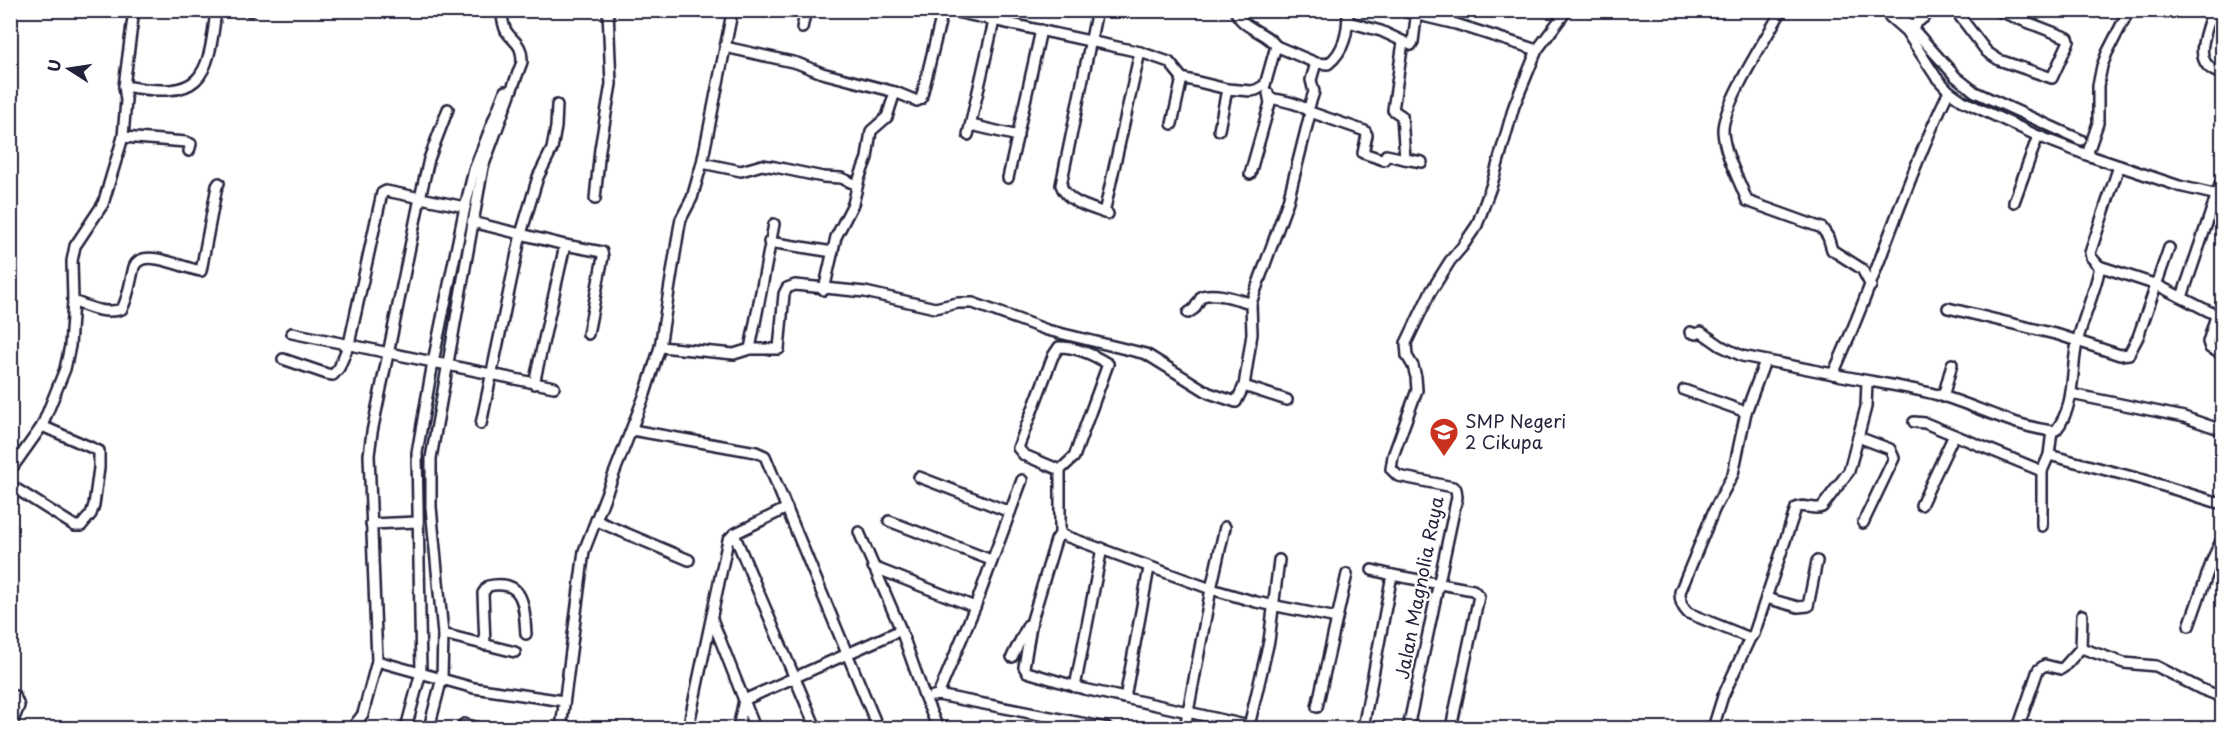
<svg xmlns="http://www.w3.org/2000/svg" width="2233" height="739" viewBox="0 0 2233 739" font-family="'Playpen Sans',sans-serif">
<style>
.lines{fill:none;stroke-linecap:round;stroke-linejoin:round}
.street-casing{stroke:#22223b;stroke-width:14}
.street{stroke:#fff;stroke-width:9}
.labels{text-anchor:middle;stroke-width:4.5;stroke-linejoin:round;paint-order:stroke}
.poi-label{font-size:18px;fill:#22223b;stroke:#fff;text-anchor:start}
.street-label{font-size:18px;fill:#22223b;stroke:#fff}
</style>
<rect width="100%" height="100%" fill="#fff"/>
<filter id="ink" filterUnits="userSpaceOnUse"><feTurbulence type="fractalNoise" baseFrequency=".0167" numOctaves="2"/><feDisplacementMap in="SourceGraphic" scale="12" xChannelSelector="R" yChannelSelector="G"/><feConvolveMatrix kernelMatrix="1 2 1 2 8 2 1 2 1" color-interpolation-filters="sRGB"/></filter>
<g filter="url(#ink)">
<g class="lines">
<!-- street casing -->
<g class="street-casing">
<g id="street">
<polyline points="250,10 250,11"/>
<path d="M947,10L1140,52L1169,62L1182,78L1227,89L1251,91L1256,90L1265,85L1276,46C1266,31 1241,29 1235,10"/>
<path d="M1097,10L1061,185C1067,203 1092,208 1108,214"/>
<path d="M1782,10C1768,35 1722,106 1723,131C1724,154 1739,179 1747,201L1822,228L1828,237L1832,250L1862,269L1871,286"/>
<polyline points="1882,10 1906,31 1936,77 1949,91 1963,101 2038,136 2087,155 2179,186 2222,196"/>
<polyline points="1896,10 1956,77 1975,92 2081,140"/>
<polyline points="1955,10 1987,52 1999,60 2052,78 2069,41 2068,38 1996,10"/>
<path d="M2213,10C2205,34 2190,65 2222,74"/>
<polyline points="1406,12 1456,24 1537,50"/>
<polyline points="1348,22 1381,31 1411,45 1413,42 1417,10"/>
<polyline points="802,28 806,10"/>
<polyline points="1908,30 1933,10"/>
<polyline points="1403,42 1393,110 1402,116 1405,159 1422,162"/>
<path d="M1276,46L1316,63L1328,64C1345,51 1348,31 1348,10"/>
<polyline points="725,47 797,63 822,73 895,92"/>
<path d="M124,86C200,99 208,83 216,10"/>
<polyline points="1308,110 1314,92 1311,80 1316,63"/>
<polyline points="1310,112 1365,131 1367,135 1363,153 1384,160 1386,155 1405,159"/>
<polyline points="1172,124 1182,78"/>
<polyline points="971,125 1018,136"/>
<polyline points="1219,130 1227,89"/>
<polyline points="968,135 994,21"/>
<polyline points="123,137 186,142 191,144 189,151"/>
<polyline points="2087,155 2098,123 2098,86 2102,66 2107,53 2129,10"/>
<polyline points="702,163 741,171 762,165 775,167 823,177 841,178 857,185"/>
<polyline points="1250,174 1270,103 1268,93"/>
<polyline points="1008,178 1041,30"/>
<polyline points="595,199 600,149 611,84 608,10"/>
<polyline points="2014,202 2038,136"/>
<polyline points="1104,213 1140,52"/>
<polyline points="472,222 565,245 602,252 603,257 588,334"/>
<polyline points="769,242 833,252"/>
<polyline points="2099,266 2157,285 2222,318"/>
<polyline points="824,290 836,237 853,204 859,179 867,158 871,131 887,117 895,92 917,101 921,99 943,10"/>
<polyline points="2182,297 2222,179"/>
<path d="M73,301C88,307 106,315 122,309C129,296 130,282 134,267C142,246 185,269 201,271L217,186L219,183"/>
<polyline points="1948,308 2059,335 2120,355 2129,354 2138,337 2169,248"/>
<path d="M1188,313L1194,309L1202,296C1219,292 1235,299 1251,303"/>
<polyline points="2216,316 2208,342 2210,348 2222,354"/>
<path d="M1690,332L1696,334L1701,332L1721,346L1742,356L1833,374C1876,281 1904,183 1949,91"/>
<polyline points="292,333 554,387"/>
<path d="M660,347L734,354L750,349H779L784,294L787,288L795,285L865,292L935,308L958,303H973L1047,330L1146,354L1209,393L1236,402L1244,386L1252,334L1251,303L1288,201L1310,114C1304,103 1282,101 1270,98"/>
<path d="M1059,347C1076,347 1094,355 1108,364L1074,457L1060,470L1024,455L1018,448L1053,356Z"/>
<polyline points="750,349 774,224"/>
<polyline points="283,359 327,374 333,375 339,368 349,344 382,193 386,191 465,207"/>
<path d="M1833,374C1870,382 1906,386 1942,396C1979,407 2013,426 2052,431L2056,430C2077,404 2070,368 2078,339C2084,316 2094,294 2099,271V266L2091,257L2090,253L2119,166"/>
<polyline points="534,384 565,245"/>
<polyline points="1244,386 1287,400"/>
<polyline points="1684,390 1746,412"/>
<polyline points="2071,394 2184,417 2222,430"/>
<polyline points="1943,397 1952,364"/>
<polyline points="1914,422 1925,423 2042,471"/>
<polyline points="481,424 521,234 538,177 552,149 556,127 557,105"/>
<polyline points="632,430 756,452 765,456 878,728"/>
<polyline points="1858,437 1890,449 1894,458 1863,523"/>
<polyline points="2049,455 2144,480 2222,504"/>
<polyline points="10,471 42,426 65,369 70,346 73,301 72,261 75,246 103,204 123,137 126,100 124,86 134,10"/>
<polyline points="919,477 1010,512"/>
<polyline points="10,485 75,526 81,526 91,514 94,505 99,468 99,451 42,426"/>
<polyline points="1921,505 1954,435"/>
<polyline points="597,521 689,560"/>
<polyline points="889,521 991,560"/>
<polyline points="371,524 417,522"/>
<polyline points="2042,526 2042,471 2049,455 2052,431"/>
<polyline points="1225,527 1211,589 1256,602 1337,618"/>
<polyline points="859,532 901,630 925,698 938,728"/>
<polyline points="734,534 816,728"/>
<polyline points="1060,534 1056,540 1032,620 1024,667 1027,672 1084,689 1188,712 1211,589 1060,534 1060,470"/>
<polyline points="873,567 975,607"/>
<polyline points="1372,570 1392,575 1473,590 1479,596 1451,728"/>
<polyline points="1766,598 1798,607 1808,606 1817,561"/>
<polyline points="712,619 755,728"/>
<polyline points="2189,626 2213,558 2222,539"/>
<polyline points="443,634 515,652"/>
<path d="M1750,638L1688,613C1681,606 1680,600 1680,592L1714,510L1733,474L1746,412L1765,361"/>
<path d="M485,645L483,593L488,586C525,578 524,607 526,634"/>
<polyline points="2081,648 2124,663 2156,666 2201,689 2222,697"/>
<polyline points="1012,657 1028,625"/>
<polyline points="377,661 474,688 564,701"/>
<polyline points="1075,687 1102,548"/>
<polyline points="938,695 975,607 1022,480"/>
<polyline points="933,696 938,695 1107,728"/>
<polyline points="1125,698 1149,568"/>
<polyline points="1317,707 1347,574"/>
<polyline points="464,724 479,728"/>
<polyline points="10,728 19,706 15,696"/>
<polyline points="352,728 363,714 377,661 369,455 372,432 420,198 429,159 448,109"/>
<polyline points="406,728 421,672 417,453 433,362 465,207 474,170 505,91"/>
<path d="M429,728L442,678L443,634L431,507V458L483,167L522,62C522,43 515,44 506,31C503,25 502,17 501,10"/>
<polyline points="561,728 584,551 645,394 660,347 679,229 681,219 692,198 702,163 731,18 730,10"/>
<polyline points="688,728 728,540 734,534 787,508"/>
<polyline points="738,728 744,700 901,630"/>
<polyline points="1185,728 1188,712 1249,726 1269,641 1279,560"/>
<polyline points="1363,728 1392,575"/>
<polyline points="1408,728 1457,497 1456,489 1453,487 1398,476 1391,469 1393,456 1417,390 1416,377 1413,366 1407,356 1406,343 1430,293 1450,261 1462,247 1477,225 1492,184 1514,106 1537,50 1567,10"/>
<path d="M1713,728L1723,696L1750,638L1754,634L1796,508C1804,503 1813,511 1822,507L1849,471L1866,407L1867,381"/>
<polyline points="2018,728 2038,670 2045,665 2061,669 2064,667 2081,648 2082,615"/>
</g>
</g>
<!-- street -->
<use href="#street" class="street"/>
</g>
</g>
<!-- icons -->
<defs>
<g id="school-pin" transform="scale(1.5)"><path d="M0 17L-7.5 6A9.5 9.5 0 1 1 7.5 6Z" fill="#c8321e" stroke="#fff"/><path d="M0-5L7-2L0 1L-7-2ZM-4 1L0 2.5L4 1V4Q0 6-4 4Z" fill="#fff"/></g>
</defs>
<g fill-rule="evenodd">
<use href="#school-pin" x="1444" y="432"/>
</g>
<g class="labels">
<!-- poi labels -->
<g class="poi-label">
<text x="1465" y="428">SMP Negeri<tspan x="1465" dy="21">2 Cikupa</tspan></text>
</g>
<!-- street labels -->
<g class="street-label">
<text transform="translate(1420 588) rotate(-79)" y="6">Jalan Magnolia Raya</text>
</g>
</g>
<!-- margin -->
<rect width="2233" height="739" fill="none" stroke="#fff" stroke-width="36"/>
<rect x="18" y="18" width="2197" height="703" fill="none" stroke="#22223b" stroke-width="2" filter="url(#ink)"/>
<!-- north arrow -->
<g transform="translate(69 69) rotate(282)" stroke="#ffffff" stroke-width="4.5" paint-order="stroke">
<path d="M0-4.5L10 22L0 15L-10 22Z" fill="#22223b"/>
<text y="-9" font-size="16" font-weight="bold" text-anchor="middle" fill="#22223b">U</text>
</g>
</svg>
